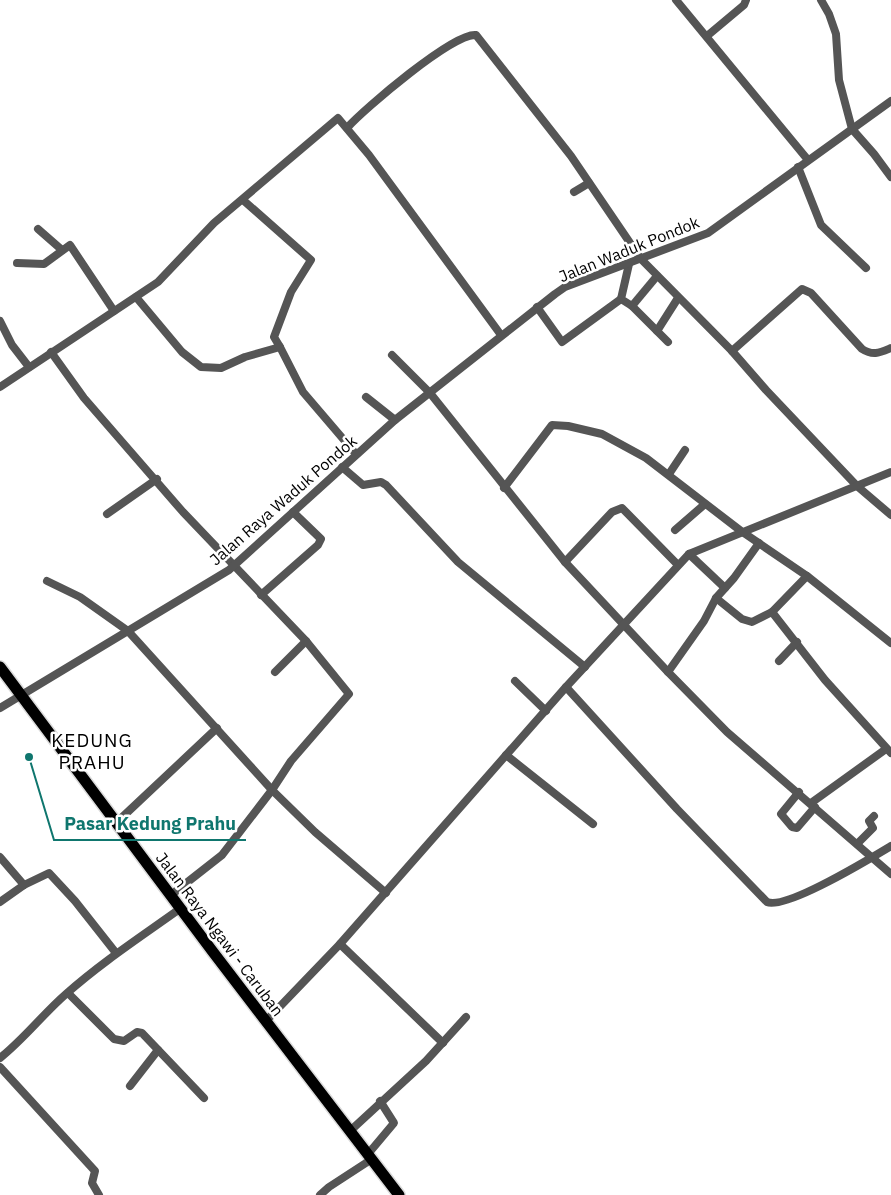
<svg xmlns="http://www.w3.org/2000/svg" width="891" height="1195" viewBox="0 0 891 1195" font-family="'IBM Plex Sans',sans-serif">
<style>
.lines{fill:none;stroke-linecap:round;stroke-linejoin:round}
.highway-casing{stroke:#dbdbdb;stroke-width:14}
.minor{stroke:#555;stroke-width:8}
.highway{stroke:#000;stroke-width:11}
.labels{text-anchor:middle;stroke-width:5;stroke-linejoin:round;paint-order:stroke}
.street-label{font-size:16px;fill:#000;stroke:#fff}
.quarter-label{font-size:19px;letter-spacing:1px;fill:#000;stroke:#fff}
.leader{fill:none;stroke:#0f766e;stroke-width:2}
.callout-dot{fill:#0f766e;stroke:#fff;stroke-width:2}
.callout-label{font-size:18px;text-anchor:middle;font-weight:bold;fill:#0f766e;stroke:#fff;stroke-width:5;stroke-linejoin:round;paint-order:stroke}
</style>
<rect width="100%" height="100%" fill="#fff"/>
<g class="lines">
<!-- highway casing -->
<g class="highway-casing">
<polyline id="highway" points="0,667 213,952 399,1195"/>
</g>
<!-- minor -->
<g class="minor">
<polyline points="676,0 808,160"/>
<polyline points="821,0 829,14 836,34 839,80 852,129 874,154 891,177"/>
<polyline points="707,36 744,5 746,0"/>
<path d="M347,128C364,109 454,32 476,35L571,156L641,259L732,351L766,390L857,486L891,515"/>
<polyline points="798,167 821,225 866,268"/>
<polyline points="574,192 589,183"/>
<polyline points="38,229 62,250"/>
<polyline points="17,263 44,264 70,245 114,311"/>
<polyline points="629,264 621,299 632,306 668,342"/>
<polyline points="136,297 182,352 201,367 221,368 245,357 280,347 274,337 291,292 311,260 243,200"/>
<polyline points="632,306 657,276"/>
<polyline points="537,307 562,342 621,299"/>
<polyline points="0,321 12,345 29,367"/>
<polyline points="657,331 678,298"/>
<polyline points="280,347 303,392 356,454"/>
<path d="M732,351L802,289L811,293L862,349C873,356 879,353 891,348"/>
<polyline points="51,352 84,398 183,512 306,641 349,694 291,761 272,790 222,855 171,895"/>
<polyline points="392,355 430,393 565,562 668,672 727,732 891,874"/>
<polyline points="0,387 158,282 214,223 338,118 369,155 501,335"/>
<polyline points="366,397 395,420"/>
<polyline points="342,467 363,485 381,482 386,485 458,562 585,667"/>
<polyline points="669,474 685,450"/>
<polyline points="504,488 552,425 568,426 602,434 646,458 741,531 807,576 891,643"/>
<polyline points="107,514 157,479"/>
<polyline points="675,530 705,504"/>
<polyline points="689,554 725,588"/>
<polyline points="565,562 612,512 622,508 677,564"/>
<polyline points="47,581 80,597 128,631 272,790 315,832 386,893"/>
<polyline points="261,595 318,545 321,539 293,512"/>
<polyline points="716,598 742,619 752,622 772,612 807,576"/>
<polyline points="772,612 825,680 891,753"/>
<polyline points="779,661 797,642"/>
<polyline points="275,672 306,641"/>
<polyline points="668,672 704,621 716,598 734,578 759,543"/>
<polyline points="515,681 546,711"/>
<path d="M566,687L677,809L767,902C786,910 871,858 891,846"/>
<polyline points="0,708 229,570 395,420 555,294 565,287 708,233 891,101"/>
<polyline points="506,755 593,824"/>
<polyline points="799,792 781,814 792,827 797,828 815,807"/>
<polyline points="811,803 886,749"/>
<polyline points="116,823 217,728"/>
<polyline points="858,843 873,828 869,821 874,816"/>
<polyline points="0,857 24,885"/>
<polyline points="0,902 24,885 49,873 75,901 116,953"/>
<polyline points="340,944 443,1043"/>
<polyline points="68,993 114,1039 124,1041 137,1032 142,1033 204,1098"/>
<polyline points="266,1021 340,944 566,687 689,554 891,472"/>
<path d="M0,1058C24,1039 43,1014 66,994C102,962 142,936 181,908"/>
<polyline points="0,1067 95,1171 92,1183 99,1195"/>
<polyline points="130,1086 158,1050"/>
<polyline points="350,1131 426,1061 466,1017"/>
<polyline points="368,1154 394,1123 380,1101"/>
<polyline points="320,1195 329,1187 372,1159"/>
</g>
<!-- highway -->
<use href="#highway" class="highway"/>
</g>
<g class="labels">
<!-- street labels -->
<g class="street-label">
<text transform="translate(629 249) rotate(-22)" y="6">Jalan Waduk Pondok</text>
<text transform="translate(283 500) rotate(-41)" y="6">Jalan Raya Waduk Pondok</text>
<text transform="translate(220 934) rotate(53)" y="6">Jalan Raya Ngawi - Caruban</text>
</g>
<!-- quarter labels -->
<g class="quarter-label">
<text x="92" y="747">KEDUNG<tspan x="92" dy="22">PRAHU</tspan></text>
</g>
</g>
<!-- callouts -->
<path class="leader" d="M29 757L54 840H246"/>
<circle class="callout-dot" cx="29" cy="757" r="5"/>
<g class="callout-label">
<text x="150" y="830">Pasar Kedung Prahu</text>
</g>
</svg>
